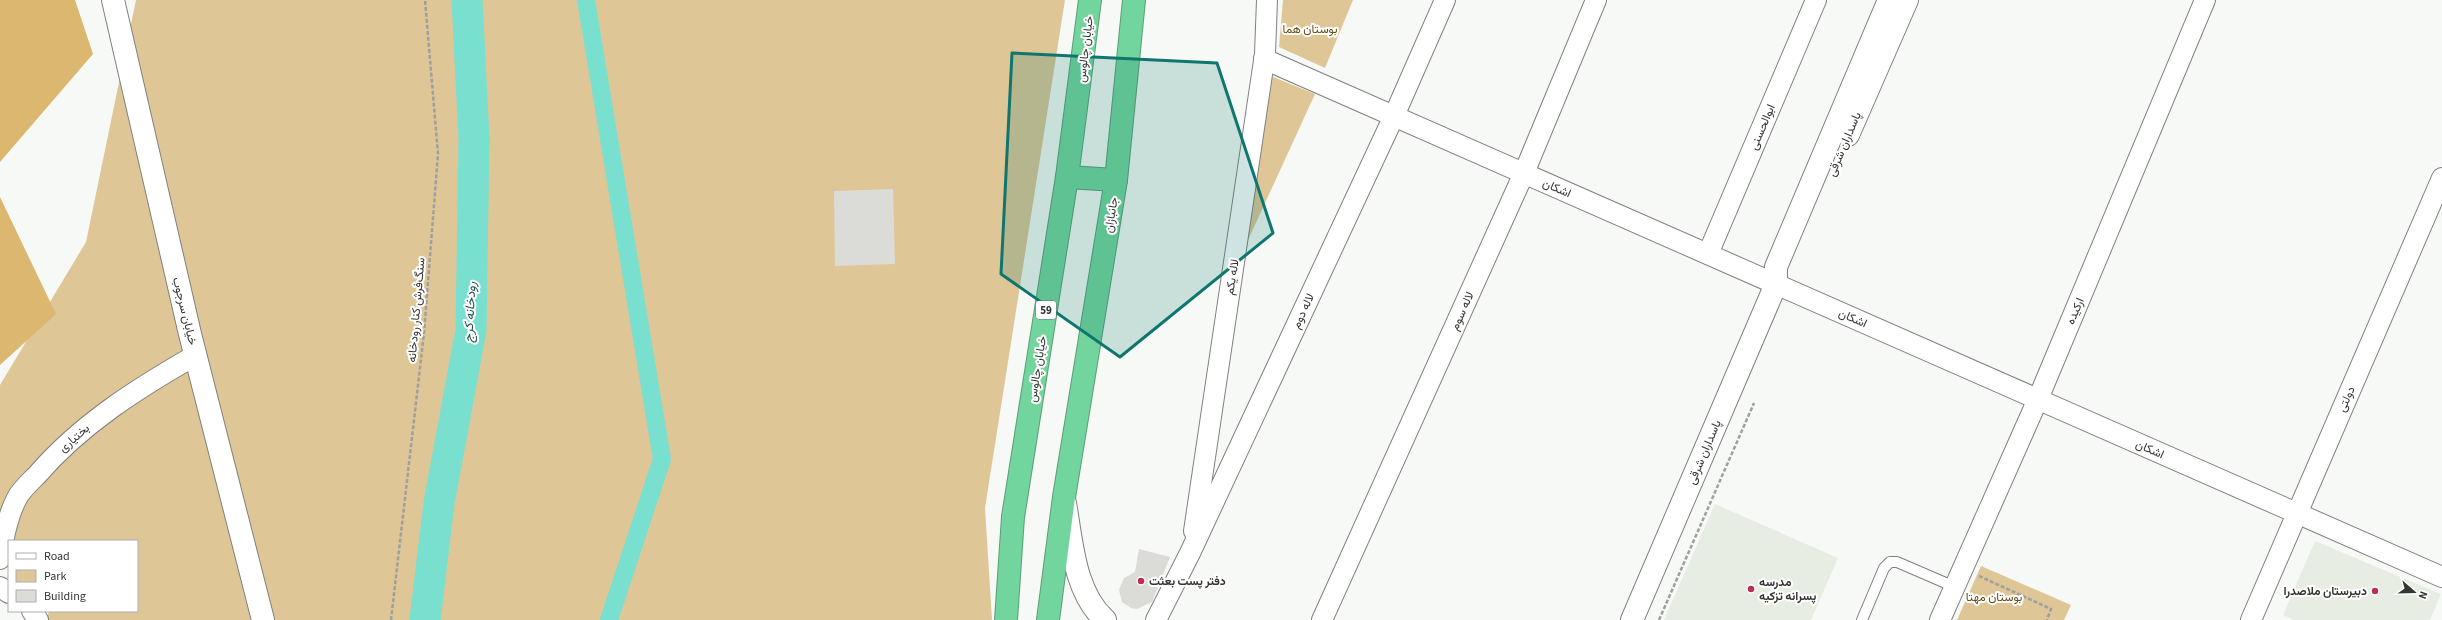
<svg xmlns="http://www.w3.org/2000/svg" width="2442" height="620" viewBox="0 0 2442 620" font-family="'Source Sans 3',Vazirmatn,sans-serif">
<style>
.built{fill:#e7ede3}
.green{fill:#dfc697}
.forest{fill:#dcb770}
.lines{fill:none;stroke-linecap:round;stroke-linejoin:round}
.canal{stroke:#79dfcf;stroke-width:18}
.river{stroke:#79dfcf;stroke-width:31}
.building{fill:#dbdbd8}
.lane-casing{stroke:#80817f;stroke-width:12}
.street-casing{stroke:#80817f;stroke-width:22}
.secondary-casing{stroke:#80817f;stroke-width:24}
.highway-casing{stroke:#5c9d78;stroke-width:24}
.path{stroke:#9fa09e;stroke-width:2.5;stroke-dasharray:4 2;stroke-linecap:butt}
.lane{stroke:#fff;stroke-width:10}
.street{stroke:#fff;stroke-width:20}
.secondary{stroke:#fff;stroke-width:22}
.highway{stroke:#72d59d;stroke-width:22}
.marked{fill:#0f766e;fill-opacity:0.2;stroke:#0f766e;stroke-width:3;stroke-linejoin:round}
.poi-dot{fill:#bd2e5a;stroke:#fff;stroke-width:1.5}
.labels{text-anchor:middle;stroke-width:4;stroke-linejoin:round;paint-order:stroke}
.shield{fill:#fff;stroke:#717170;stroke-width:1}
.shield-label{font-size:11px;font-weight:bold;fill:#343433}
.park-label{font-size:12px;fill:#664d17;stroke:#fff}
.street-label{font-size:12px;fill:#343433;stroke:#fff}
.poi-label{font-size:12px;font-weight:bold;fill:#343433;stroke:#fff;text-anchor:start}
.water-label{font-size:13px;font-style:italic;fill:#24514a;stroke:#fff}
</style>
<rect width="100%" height="100%" fill="#f7f9f6"/>
<!-- built -->
<g class="built">
<polygon points="1715,504 1838,558 1811,620 1664,620"/>
<polygon points="2315,541 2441,594 2430,620 2294,620 2283,615"/>
</g>
<!-- green -->
<g class="green">
<polygon points="136,0 1065,0 985,508 992,620 44,620 50,611 137,611 137,541 13,541 0,521 0,385 86,242"/>
<polygon points="1283,0 1353,0 1325,68 1279,47"/>
<polygon points="1266,74 1315,94 1232,275"/>
<polygon points="1981,566 2071,605 2064,620 1957,620"/>
</g>
<!-- forest -->
<g class="forest">
<polygon points="0,0 75,0 93,54 0,162"/>
<polygon points="0,197 56,314 0,365"/>
</g>
<g class="lines">
<!-- canal -->
<polyline class="canal" points="586,0 662,459 609,620"/>
<!-- river -->
<polyline class="river" points="425,620 439,503 471,330 474,138 467,0"/>
</g>
<!-- building -->
<g class="building">
<polygon points="893,189 895,264 835,266 834,191"/>
<polygon points="1139,549 1170,557 1152,602 1137,609 1131,608 1122,602 1119,590 1124,578 1135,572"/>
</g>
<g class="lines">
<!-- lane casing -->
<g class="lane-casing">
<polyline id="lane" points="1862,620 1884,568 1890,562 1897,562 1955,587"/>
</g>
<!-- street casing -->
<g class="street-casing">
<g id="street">
<polyline points="1264,59 2442,577"/>
<polyline points="1708,254 1816,0"/>
<polyline points="1194,531 1265,54 1267,0"/>
<path d="M0,559C3,539 7,517 17,498C21,490 30,482 37,475C81,424 138,388 196,355"/>
<polyline points="0,587 9,593"/>
<polyline points="32,611 38,620"/>
<polyline points="1156,620 1190,553 1394,116 1445,0"/>
<polyline points="1322,620 1524,173 1596,0"/>
<polyline points="1940,620 2038,399 2205,0"/>
<polyline points="2251,620 2442,178"/>
</g>
</g>
<!-- secondary casing -->
<g class="secondary-casing">
<g id="secondary">
<polyline points="113,0 190,334 263,620"/>
<polyline points="1848,135 1907,0"/>
<path d="M1065,503C1072,542 1074,592 1105,620"/>
<polyline points="1632,620 1776,284 1776,267 1889,0"/>
</g>
</g>
<!-- highway casing -->
<g class="highway-casing">
<g id="highway">
<polyline points="1067,177 1116,180"/>
<polyline points="1006,620 1013,517 1067,177 1090,0"/>
<polyline points="1048,620 1064,497 1116,180 1134,0"/>
</g>
</g>
<!-- path -->
<g class="path">
<polyline points="1979,576 2051,609 2047,620"/>
<polyline points="391,620 424,333 438,154 425,0"/>
<polyline points="1659,620 1754,403"/>
</g>
<!-- lane -->
<use href="#lane" class="lane"/>
<!-- street -->
<use href="#street" class="street"/>
<!-- secondary -->
<use href="#secondary" class="secondary"/>
<!-- highway -->
<use href="#highway" class="highway"/>
</g>
<!-- marked area -->
<path class="marked" d="M1012,53L1217,63L1273,233L1120,357L1001,274Z"/>
<!-- markers -->
<g class="poi-dot">
<circle cx="1141" cy="581" r="4"/>
<circle cx="1751" cy="589" r="4"/>
<circle cx="2375" cy="591" r="4"/>
</g>
<g class="labels">
<!-- shield labels -->
<rect class="shield" x="1036" y="301" width="20" height="18" rx="3"/>
<g class="shield-label">
<text x="1046" y="314">59</text>
</g>
<!-- park labels -->
<g class="park-label">
<text x="1310" y="33">بوستان هما</text>
<text x="1994" y="601">بوستان مهتا</text>
</g>
<!-- street labels -->
<g class="street-label">
<text transform="translate(1085 49) rotate(-83)" y="4">خیابان چالوس</text>
<text transform="translate(1762 127) rotate(-67)" y="4">ابوالحسنی</text>
<text transform="translate(1844 144) rotate(-67)" y="4">پاسداران شرقی</text>
<text transform="translate(1557 188) rotate(24)" y="4">اشکان</text>
<text transform="translate(1111 215) rotate(-81)" y="4">جانبازان</text>
<text transform="translate(1232 277) rotate(-81)" y="4">لاله یکم</text>
<text transform="translate(416 310) rotate(-85)" y="4">سنگ‌فرش کنار رودخانه</text>
<text transform="translate(185 311) rotate(76)" y="4">خیابان سرجوب</text>
<text transform="translate(1303 311) rotate(-65)" y="4">لاله دوم</text>
<text transform="translate(1462 311) rotate(-66)" y="4">لاله سوم</text>
<text transform="translate(2075 311) rotate(-67)" y="4">ارکیده</text>
<text transform="translate(1853 318) rotate(24)" y="4">اشکان</text>
<text transform="translate(1037 369) rotate(-81)" y="4">خیابان چالوس</text>
<text transform="translate(2346 399) rotate(-66)" y="4">دولتی</text>
<text transform="translate(74 438) rotate(-41)" y="4">بختیاری</text>
<text transform="translate(2150 449) rotate(24)" y="4">اشکان</text>
<text transform="translate(1704 452) rotate(-67)" y="4">پاسداران شرقی</text>
</g>
<!-- poi labels -->
<g class="poi-label">
<text x="1149" y="585">دفتر پست بعثت</text>
<text x="1759" y="586">مدرسه<tspan x="1759" dy="14">پسرانه تزکیه</tspan></text>
<text x="2367" y="595" text-anchor="end">دبیرستان ملاصدرا</text>
</g>
<!-- water labels -->
<g class="water-label">
<text transform="translate(469 312) rotate(-87)" y="5">رودخانه کرج</text>
</g>
</g>
<!-- legend -->
<rect x="8" y="540" width="130" height="72" fill="#ffffff" stroke="#aeaead"/>
<rect x="16" y="553" width="20" height="6" fill="#ffffff" stroke="#aeaead"/>
<text x="44" y="560" font-size="12" fill="#343433">Road</text>
<rect x="16" y="570" width="20" height="12" fill="#dfc697" stroke="#aeaead"/>
<text x="44" y="580" font-size="12" fill="#343433">Park</text>
<rect x="16" y="590" width="20" height="12" fill="#dbdbd8" stroke="#aeaead"/>
<text x="44" y="600" font-size="12" fill="#343433">Building</text>
<!-- north arrow -->
<g transform="translate(2414 592) rotate(110)" stroke="#ffffff" stroke-width="3" paint-order="stroke">
<path d="M0-3L7 15L0 10L-7 15Z" fill="#343433"/>
<text y="-6" font-size="11" font-weight="bold" text-anchor="middle" fill="#343433">N</text>
</g>
</svg>
